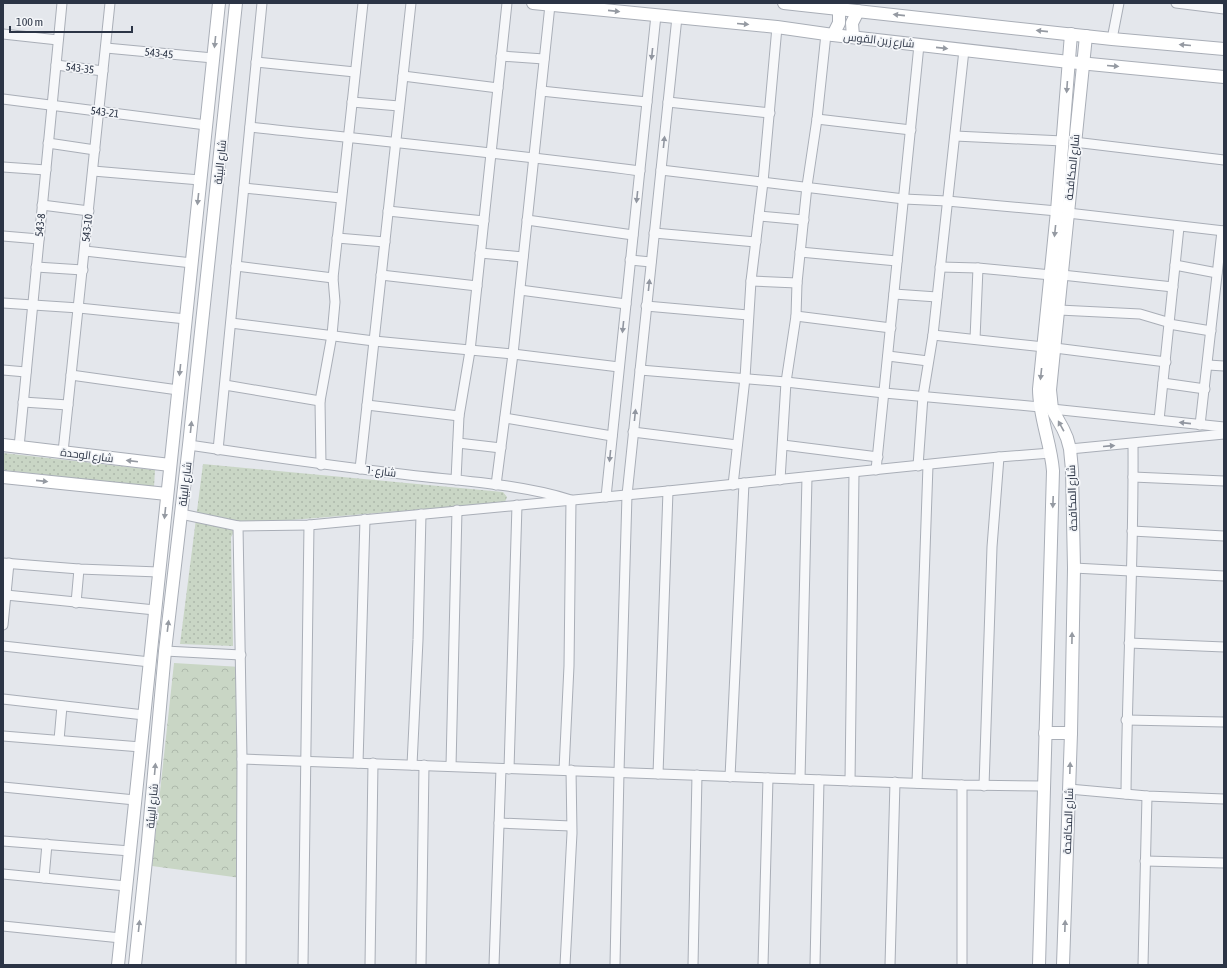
<svg xmlns="http://www.w3.org/2000/svg" width="1227" height="968" viewBox="0 0 1227 968" font-family="'Asap Condensed',Cairo,sans-serif">
<style>
.grass{fill:url(#grass-dots)}
.forest{fill:url(#forest-crowns)}
.lines{fill:none;stroke-linecap:round;stroke-linejoin:round}
.street-casing{stroke:#a9aeb7;stroke-width:11}
.secondary-casing{stroke:#a9aeb7;stroke-width:14}
.street{stroke:#f7f8fa;stroke-width:9}
.secondary{stroke:#fff;stroke-width:12}
.oneway{fill:#959aa2}
.oneway2{fill:#9196a0}
.labels{text-anchor:middle;stroke-width:3.5;stroke-linejoin:round;paint-order:stroke}
.street-label{font-size:11px;fill:#2b3445;stroke:#f4f6f9}
</style>
<defs>
<pattern id="grass-dots" width="8" height="8" patternUnits="userSpaceOnUse"><rect width="8" height="8" fill="#c9d6c5"/><path d="M2 2h.1M6 6h.1" fill="none" stroke="#adb8ab" stroke-width="1.8" stroke-linecap="round"/></pattern>
<pattern id="forest-crowns" width="20" height="18" patternUnits="userSpaceOnUse"><rect width="20" height="18" fill="#c9d6c5"/><path d="M2 6a3 3 0 1 1 6 0M12 15a3 3 0 1 1 6 0" fill="none" stroke="#adb8ab"/></pattern>
</defs>
<rect width="100%" height="100%" fill="#e4e7ec"/>
<!-- grass -->
<g class="grass">
<polygon points="3,453 155,470 154,487 3,470"/>
<polygon points="203,464 503,492 507,497 505,502 500,503 243,524 234,532 231,537 233,646 180,644"/>
</g>
<!-- forest -->
<polygon class="forest" points="174,663 241,667 241,878 152,866"/>
<g class="lines">
<!-- street casing -->
<g class="street-casing">
<g id="street">
<polyline points="1176,3 1224,9"/>
<polyline points="3,34 58,40"/>
<polyline points="1112,39 1119,3"/>
<polyline points="106,48 213,58"/>
<polyline points="501,56 544,59"/>
<polyline points="256,62 355,72"/>
<polyline points="56,65 103,71"/>
<polyline points="403,76 498,88"/>
<polyline points="541,91 647,102"/>
<polyline points="3,99 206,125"/>
<polyline points="352,102 399,106"/>
<polyline points="668,102 770,113"/>
<polyline points="817,119 911,130"/>
<path d="M250,127C380,141 510,154 640,171"/>
<polyline points="955,136 1063,141"/>
<polyline points="1074,142 1224,160"/>
<polyline points="48,143 95,150"/>
<polyline points="3,167 46,170"/>
<polyline points="661,170 904,199 947,201 1057,211"/>
<polyline points="93,171 200,180"/>
<polyline points="244,188 341,198"/>
<polyline points="42,205 89,211"/>
<polyline points="388,211 484,221"/>
<polyline points="1068,213 1224,231"/>
<polyline points="759,216 804,220"/>
<polyline points="527,220 633,235"/>
<polyline points="654,233 756,242"/>
<polyline points="3,236 39,239"/>
<polyline points="337,238 385,242"/>
<polyline points="85,251 192,263"/>
<polyline points="800,252 897,261"/>
<polyline points="480,253 523,257"/>
<polyline points="630,260 651,262"/>
<polyline points="1175,265 1217,273"/>
<polyline points="236,266 333,278"/>
<polyline points="36,267 83,270"/>
<polyline points="940,267 978,268 1051,275"/>
<polyline points="381,275 477,286"/>
<polyline points="1062,275 1173,287"/>
<polyline points="751,281 797,283"/>
<polyline points="520,290 626,304"/>
<polyline points="894,294 937,297"/>
<polyline points="3,303 79,308 186,319"/>
<polyline points="646,306 748,315"/>
<polyline points="1059,310 1140,314 1167,322 1169,324 1211,331"/>
<polyline points="796,316 891,328"/>
<polyline points="231,323 374,341 513,354 619,367"/>
<polyline points="933,335 1044,347"/>
<polyline points="975,339 978,268"/>
<polyline points="1055,348 1166,362"/>
<polyline points="888,356 928,361"/>
<polyline points="1208,365 1224,366"/>
<polyline points="3,370 26,372"/>
<polyline points="640,370 786,382 884,393 1040,407"/>
<polyline points="71,375 178,390"/>
<polyline points="1163,383 1205,389"/>
<polyline points="225,385 320,401"/>
<polyline points="23,402 68,405"/>
<polyline points="367,405 459,416"/>
<polyline points="1052,409 1224,427"/>
<polyline points="505,418 612,436"/>
<polyline points="1159,420 1179,227"/>
<polyline points="1200,425 1222,231"/>
<polyline points="633,432 737,445"/>
<polyline points="458,443 501,448"/>
<path d="M189,445C263,456 336,466 409,475C462,481 520,484 571,500L569,666L564,770"/>
<polyline points="783,445 878,457"/>
<polyline points="19,447 62,3"/>
<polyline points="1070,449 1224,434"/>
<polyline points="218,450 262,3"/>
<polyline points="63,452 110,3"/>
<polyline points="321,465 320,401 332,335 335,302 333,278 363,3"/>
<polyline points="918,466 923,396 933,335 964,50"/>
<polyline points="360,469 411,3"/>
<polyline points="876,470 919,45"/>
<polyline points="1133,477 1224,481"/>
<polyline points="456,480 459,416 470,351 507,3"/>
<polyline points="780,480 786,382 796,316 797,283 807,186 817,119 826,34"/>
<polyline points="496,485 513,354 550,5"/>
<polyline points="733,485 745,378 751,281 763,182 777,27"/>
<polyline points="606,497 656,15"/>
<polyline points="181,514 238,526"/>
<polyline points="1132,531 1224,536"/>
<polyline points="3,563 79,569 159,572"/>
<polyline points="1074,568 1224,576"/>
<polyline points="6,595 155,610"/>
<polyline points="76,603 79,569"/>
<polyline points="3,625 9,563"/>
<polyline points="1129,643 1224,647"/>
<polyline points="3,646 150,662"/>
<polyline points="165,651 241,655"/>
<polyline points="3,699 144,715"/>
<polyline points="1126,720 1224,722"/>
<polyline points="3,736 141,747"/>
<polyline points="59,740 62,706"/>
<polyline points="242,759 962,785 1043,786"/>
<polyline points="358,763 365,519"/>
<polyline points="412,765 418,640 421,514"/>
<polyline points="451,766 457,510"/>
<polyline points="509,769 517,505"/>
<polyline points="658,774 668,491"/>
<polyline points="730,777 744,483"/>
<polyline points="800,779 807,477"/>
<polyline points="850,781 854,473"/>
<polyline points="917,783 928,465"/>
<polyline points="984,786 992,547 999,457"/>
<polyline points="3,787 135,800"/>
<polyline points="1069,789 1147,796 1224,799"/>
<path d="M1126,794C1127,677 1134,561 1133,444"/>
<polyline points="499,823 571,826"/>
<polyline points="3,841 130,851"/>
<polyline points="1145,861 1224,863"/>
<polyline points="3,874 126,886"/>
<polyline points="44,878 47,844"/>
<polyline points="3,926 121,938"/>
<polyline points="241,965 242,759 238,526 309,525 668,491 999,457 1051,453"/>
<polyline points="303,965 309,525"/>
<polyline points="370,965 373,763"/>
<polyline points="421,965 424,765"/>
<polyline points="494,965 501,769"/>
<polyline points="565,965 572,833 571,770"/>
<polyline points="615,965 619,772 627,495 677,17"/>
<polyline points="693,965 697,775"/>
<polyline points="763,965 768,778"/>
<polyline points="815,965 819,780"/>
<polyline points="890,965 895,782"/>
<polyline points="962,965 962,785"/>
<polyline points="1143,965 1147,796"/>
</g>
</g>
<!-- secondary casing -->
<g class="secondary-casing">
<g id="secondary">
<polyline points="533,3 777,27 833,35 1069,62 1224,77"/>
<polyline points="784,3 1112,39 1224,49"/>
<polyline points="833,35 839,23 839,9"/>
<polyline points="853,37 852,23 858,11"/>
<polyline points="3,445 170,465"/>
<polyline points="3,477 167,494"/>
<polyline points="1045,733 1071,733"/>
<polyline points="118,965 219,3"/>
<polyline points="135,965 148,841 165,651 189,445 236,3"/>
<path d="M1039,965L1053,471C1051,443 1039,417 1039,389L1057,211L1071,34"/>
<polyline points="1063,965 1071,733 1074,568 1072,470 1070,449 1067,438 1063,429 1052,409 1050,390 1086,36"/>
</g>
</g>
<!-- street -->
<use href="#street" class="street"/>
<!-- secondary -->
<use href="#secondary" class="secondary"/>
</g>
<!-- one-way arrows -->
<defs><path id="oneway-solid" d="M-6-.8H1V-3.2L6.5 0L1 3.2V.8H-6Z"/></defs>
<g class="oneway">
<use href="#oneway-solid" transform="translate(614 11) rotate(6)"/>
<use href="#oneway-solid" transform="translate(899 15) rotate(-174)"/>
<use href="#oneway-solid" transform="translate(743 24) rotate(5)"/>
<use href="#oneway-solid" transform="translate(1042 31) rotate(-174)"/>
<use href="#oneway-solid" transform="translate(215 42) rotate(96)"/>
<use href="#oneway-solid" transform="translate(1185 45) rotate(-175)"/>
<use href="#oneway-solid" transform="translate(942 48) rotate(6)"/>
<use href="#oneway-solid" transform="translate(1113 66) rotate(5)"/>
<use href="#oneway-solid" transform="translate(1067 87) rotate(94)"/>
<use href="#oneway-solid" transform="translate(198 199) rotate(96)"/>
<use href="#oneway-solid" transform="translate(1055 231) rotate(96)"/>
<use href="#oneway-solid" transform="translate(180 370) rotate(96)"/>
<use href="#oneway-solid" transform="translate(1041 374) rotate(96)"/>
<use href="#oneway-solid" transform="translate(1061 426) rotate(-119)"/>
<use href="#oneway-solid" transform="translate(191 427) rotate(-84)"/>
<use href="#oneway-solid" transform="translate(132 461) rotate(-173)"/>
<use href="#oneway-solid" transform="translate(42 481) rotate(6)"/>
<use href="#oneway-solid" transform="translate(1053 502) rotate(92)"/>
<use href="#oneway-solid" transform="translate(165 513) rotate(96)"/>
<use href="#oneway-solid" transform="translate(168 626) rotate(-83)"/>
<use href="#oneway-solid" transform="translate(1072 638) rotate(-89)"/>
<use href="#oneway-solid" transform="translate(1070 768) rotate(-88)"/>
<use href="#oneway-solid" transform="translate(155 769) rotate(-85)"/>
<use href="#oneway-solid" transform="translate(139 926) rotate(-84)"/>
<use href="#oneway-solid" transform="translate(1065 926) rotate(-88)"/>
</g>
<g class="oneway2">
<use href="#oneway-solid" transform="translate(652 54) rotate(96)"/>
<use href="#oneway-solid" transform="translate(664 142) rotate(-84)"/>
<use href="#oneway-solid" transform="translate(637 197) rotate(96)"/>
<use href="#oneway-solid" transform="translate(649 285) rotate(-84)"/>
<use href="#oneway-solid" transform="translate(623 327) rotate(96)"/>
<use href="#oneway-solid" transform="translate(635 415) rotate(-84)"/>
<use href="#oneway-solid" transform="translate(1185 423) rotate(-174)"/>
<use href="#oneway-solid" transform="translate(1109 446) rotate(-5)"/>
<use href="#oneway-solid" transform="translate(610 456) rotate(96)"/>
</g>
<g class="labels">
<!-- street labels -->
<g class="street-label">
<text transform="translate(879 40) rotate(6)" y="4">شارع زين القوس</text>
<text transform="translate(159 53) rotate(6)" y="4">543-45</text>
<text transform="translate(80 68) rotate(7)" y="4">543-35</text>
<text transform="translate(105 112) rotate(7)" y="4">543-21</text>
<text transform="translate(220 162) rotate(-84)" y="4">شارع البيئة</text>
<text transform="translate(1072 167) rotate(-84)" y="4">شارع المكافحة</text>
<text transform="translate(40 225) rotate(-84)" y="4">543-8</text>
<text transform="translate(87 228) rotate(-84)" y="4">543-10</text>
<text transform="translate(87 455) rotate(7)" y="4">شارع الوحدة</text>
<text transform="translate(381 471) rotate(7)" y="4">شارع ٦٠</text>
<text transform="translate(185 484) rotate(-83)" y="4">شارع البيئة</text>
<text transform="translate(1072 498) rotate(-92)" y="4">شارع المكافحة</text>
<text transform="translate(152 806) rotate(-85)" y="4">شارع البيئة</text>
<text transform="translate(1068 821) rotate(-88)" y="4">شارع المكافحة</text>
</g>
</g>
<!-- border -->
<rect width="1227" height="968" fill="none" stroke="#2b3445" stroke-width="8"/>
<!-- scale -->
<path d="M10 26v6h122v-6" fill="none" stroke="#2b3445" stroke-width="2"/>
<text x="16" y="26" font-size="12" fill="#2b3445" stroke="#f4f6f9" stroke-width="3" paint-order="stroke">100 m</text>
</svg>
